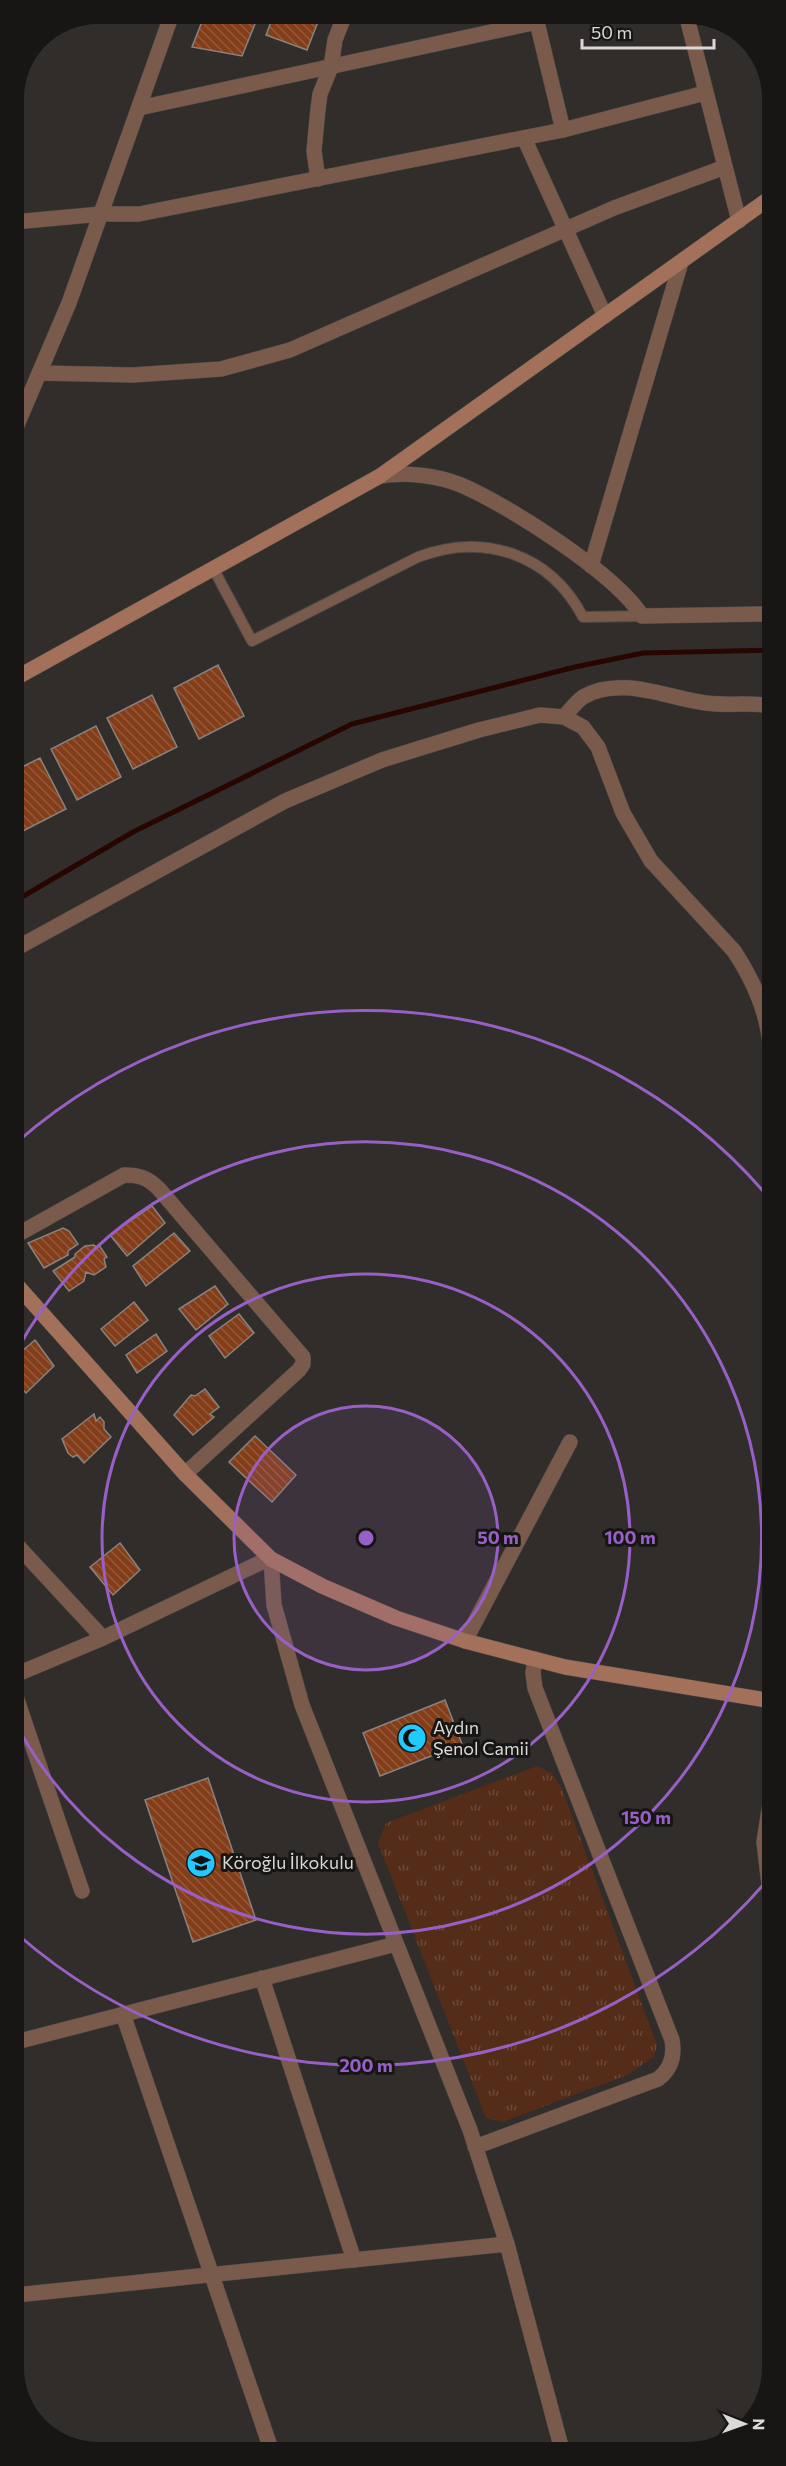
<svg xmlns="http://www.w3.org/2000/svg" width="786" height="2466" viewBox="0 0 786 2466" font-family="Commissioner,sans-serif">
<style>
.grass{fill:url(#grass-tufts)}
.lines{fill:none;stroke-linecap:round;stroke-linejoin:round}
.stream{stroke:#270500;stroke-width:5}
.building{fill:url(#building-back-hatch);stroke:#888381;stroke-width:1.5}
.lane-casing{stroke:#4c4847;stroke-width:12}
.street-casing{stroke:#4c4847;stroke-width:16}
.secondary-casing{stroke:#4c4847;stroke-width:16}
.lane{stroke:#795a4b;stroke-width:10}
.street{stroke:#795a4b;stroke-width:15}
.secondary{stroke:#a3715a;stroke-width:15}
.ring{fill:none;stroke:#9860c6;stroke-width:3}
.labels{text-anchor:middle;stroke-width:6;stroke-linejoin:round;paint-order:stroke}
.poi-label{font-size:18px;fill:#dbd8d7;stroke:#171615;text-anchor:start}
.centre{fill:#9860c6;stroke:#171615;stroke-width:3}
.ring-label{font-size:18px;text-anchor:middle;font-weight:bold;fill:#9860c6;stroke:#171615;stroke-width:6;stroke-linejoin:round;paint-order:stroke}
</style>
<defs>
<pattern id="grass-tufts" width="24" height="20" patternUnits="userSpaceOnUse" patternTransform="scale(1.5)"><rect width="24" height="20" fill="#542c18"/><path d="M3 7l-1-3M5 7V3M7 7l1-3M15 17l-1-3M17 17v-4M19 17l1-3" fill="none" stroke="#6c4a39"/></pattern>
<pattern id="building-back-hatch" width="6" height="6" patternUnits="userSpaceOnUse" patternTransform="scale(1.5)"><rect width="6" height="6" fill="#833e19"/><path d="M-1 5l2 2M0 0l6 6M5-1l2 2" fill="none" stroke="#94593a"/></pattern>
</defs>
<rect width="100%" height="100%" fill="#312d2b"/>
<!-- grass -->
<polygon class="grass" points="537,1766 552,1773 562,1789 657,2045 654,2057 627,2075 503,2122 486,2118 378,1843 386,1823"/>
<g class="lines">
<!-- stream -->
<polyline class="stream" points="15,901 133,832 352,724 575,667 643,653 770,650"/>
</g>
<!-- building -->
<g class="building">
<polygon points="205,14 259,14 242,56 192,47"/>
<polygon points="274,14 321,14 307,50 266,35"/>
<polygon points="218,665 244,716 199,739 174,688"/>
<polygon points="152,695 177,747 133,769 107,718"/>
<polygon points="96,726 121,777 77,800 51,749"/>
<polygon points="40,758 66,809 21,832 14,819 14,771"/>
<polygon points="152,1206 165,1223 127,1256 110,1235"/>
<polygon points="63,1228 69,1231 78,1244 68,1251 68,1255 44,1268 28,1243"/>
<polygon points="174,1233 190,1251 146,1286 133,1266"/>
<polygon points="94,1245 96,1247 99,1245 107,1257 104,1259 106,1267 94,1275 86,1272 84,1281 69,1291 53,1271 75,1257 75,1254 85,1246"/>
<polygon points="215,1286 228,1304 196,1330 179,1309"/>
<polygon points="134,1302 148,1320 115,1346 101,1329"/>
<polygon points="239,1314 254,1333 225,1358 209,1336"/>
<polygon points="156,1334 167,1351 137,1373 126,1355"/>
<polygon points="35,1340 54,1366 26,1393 15,1382 15,1357"/>
<polygon points="205,1389 219,1407 210,1414 214,1417 193,1435 174,1415 191,1395 195,1396"/>
<polygon points="94,1414 96,1421 100,1417 104,1422 104,1429 111,1437 84,1463 77,1455 73,1457 68,1453 62,1439"/>
<polygon points="255,1436 296,1475 272,1502 229,1462"/>
<polygon points="120,1543 140,1570 113,1595 90,1567"/>
<polygon points="445,1700 462,1744 380,1776 363,1733"/>
<polygon points="208,1778 256,1920 193,1942 145,1800"/>
</g>
<g class="lines">
<!-- lane casing -->
<g class="lane-casing">
<path id="lane" d="M213,568L252,641L418,557C484,532 550,554 583,617L642,616"/>
</g>
<!-- street casing -->
<g class="street-casing">
<g id="street">
<polyline points="535,14 563,130"/>
<polyline points="686,14 739,221"/>
<polyline points="139,108 537,22"/>
<polyline points="524,138 605,316"/>
<polyline points="318,179 314,151 318,109 320,94 331,67 335,40 345,14"/>
<polyline points="14,222 101,214 139,214 563,130 705,93"/>
<polyline points="40,373 133,375 221,369 290,350 614,208 725,167"/>
<polyline points="14,432 69,303 172,14"/>
<path d="M380,476C406,472 436,475 461,485C508,505 616,574 642,616L770,614"/>
<polyline points="591,566 681,262"/>
<path d="M564,717C570,710 576,702 583,697C620,675 667,698 706,703C727,706 749,702 770,706"/>
<path d="M15,949L285,801L382,760L479,730L540,715L564,717L583,727L598,747L623,813L651,861L734,951C755,983 768,1014 771,1052"/>
<polyline points="771,1184 771,1302"/>
<path d="M15,1236L124,1175C140,1175 148,1178 159,1189L303,1357V1364L299,1370L185,1474"/>
<polyline points="15,1543 103,1638"/>
<polyline points="271,1559 274,1605 302,1705 470,2130 507,2244 562,2450"/>
<polyline points="465,1641 570,1442"/>
<polyline points="15,1675 103,1638 270,1558"/>
<polyline points="15,1694 82,1891"/>
<polyline points="772,1791 764,1842 772,1910"/>
<polyline points="262,1978 354,2260"/>
<polyline points="123,2014 272,2452"/>
<polyline points="16,2042 396,1944"/>
<path d="M475,2147L658,2079C671,2069 675,2056 672,2040L535,1688L533,1673L535,1659"/>
<polyline points="16,2295 507,2244"/>
</g>
</g>
<!-- secondary casing -->
<g class="secondary-casing">
<g id="secondary">
<polyline points="14,679 380,476 770,198"/>
<polyline points="15,1283 185,1474 271,1559 322,1586 396,1618 465,1641 565,1667 772,1701"/>
</g>
</g>
<!-- lane -->
<use href="#lane" class="lane"/>
<!-- street -->
<use href="#street" class="street"/>
<!-- secondary -->
<use href="#secondary" class="secondary"/>
</g>
<!-- distance rings -->
<circle cx="366" cy="1538" r="132" fill="#9860c6" fill-opacity=".12"/>
<g class="ring">
<circle cx="366" cy="1538" r="132"/>
<circle cx="366" cy="1538" r="264"/>
<path d="M16 1352A396 396 0 1 1 16 1724"/>
<path d="M770 1877A528 528 0 0 1 16 1933M16 1143A528 528 0 0 1 770 1199"/>
</g>
<!-- icons -->
<defs>
<g id="mosque-disc" transform="scale(1.5)"><circle r="9.5" fill="#22c9fd" stroke="#171615"/><path d="M3.5-4.9A6 6 0 1 0 3.5 4.9A5 5 0 1 1 3.5-4.9Z" fill="#111"/></g>
<g id="school-disc" transform="scale(1.5)"><circle r="9.5" fill="#22c9fd" stroke="#171615"/><path d="M0-5L7-2L0 1L-7-2ZM-4 1L0 2.5L4 1V4Q0 6-4 4Z" fill="#111"/></g>
</defs>
<g fill-rule="evenodd">
<use href="#mosque-disc" x="412" y="1738"/>
<use href="#school-disc" x="201" y="1863"/>
</g>
<g class="labels">
<!-- poi labels -->
<g class="poi-label">
<text x="433" y="1734">Aydın<tspan x="433" dy="21">Şenol Camii</tspan></text>
<text x="222" y="1869">Köroğlu İlkokulu</text>
</g>
</g>
<!-- crop -->
<path d="M0 0H786V2466H0ZM98 24H688A74 74 0 0 1 762 98V2368A74 74 0 0 1 688 2442H98A74 74 0 0 1 24 2368V98A74 74 0 0 1 98 24Z" fill="#171615" fill-rule="evenodd"/>
<circle cx="366" cy="1538" r="9" class="centre"/>
<g class="ring-label">
<text x="498" y="1544">50 m</text>
<text x="630" y="1544">100 m</text>
<text x="646" y="1824">150 m</text>
<text x="366" y="2072">200 m</text>
</g>
<!-- north arrow -->
<g transform="translate(744 2424) rotate(91)" stroke="#171615" stroke-width="4.5" paint-order="stroke">
<path d="M0-4.5L10 22L0 15L-10 22Z" fill="#dbd8d7"/>
<text y="-9" font-size="16" font-weight="bold" text-anchor="middle" fill="#dbd8d7">N</text>
</g>
<!-- scale -->
<path d="M582 39v9h132v-9" fill="none" stroke="#dbd8d7" stroke-width="3"/>
<text x="591" y="39" font-size="18" fill="#dbd8d7" stroke="#171615" stroke-width="4.5" paint-order="stroke">50 m</text>
</svg>
